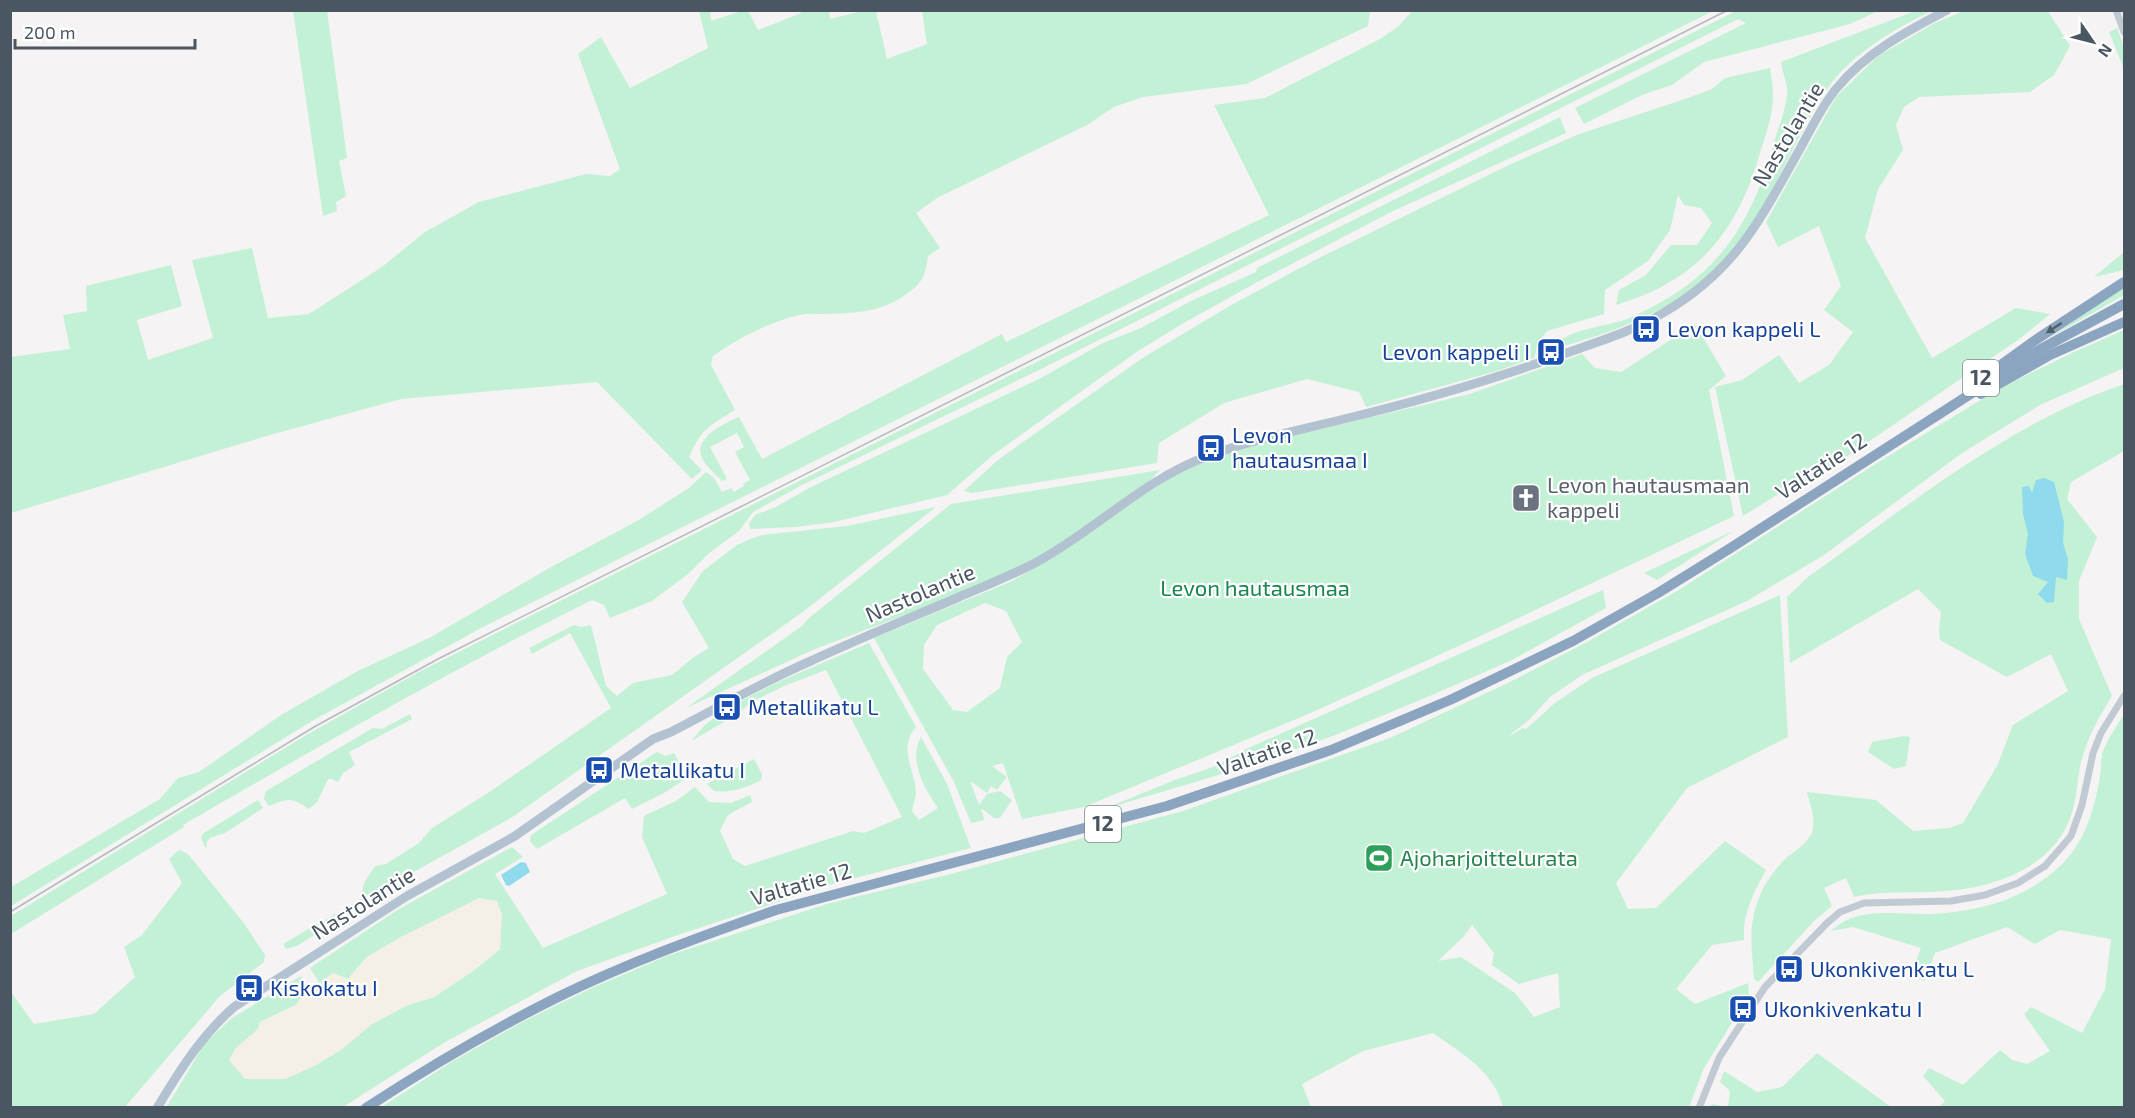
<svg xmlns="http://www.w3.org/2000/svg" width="2135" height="1118" viewBox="0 0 2135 1118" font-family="'Exo 2',sans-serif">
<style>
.green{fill:#c3f1d5;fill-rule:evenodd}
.sand{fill:#f5f0e5}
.water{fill:#90daee}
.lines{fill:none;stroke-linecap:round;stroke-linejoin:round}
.minor{stroke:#c1cad2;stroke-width:7}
.major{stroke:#b3c2d1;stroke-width:9}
.highway{stroke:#8ba5c1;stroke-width:10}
.rail{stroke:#b5b8bd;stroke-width:1.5}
.oneway{fill:#505e6b}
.labels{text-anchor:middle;stroke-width:4.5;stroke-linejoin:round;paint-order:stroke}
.shield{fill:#fff;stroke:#808990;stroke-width:1.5}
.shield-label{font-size:21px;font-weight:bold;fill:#4a5661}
.street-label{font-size:22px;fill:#4a5661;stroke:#fff}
.transit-label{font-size:22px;fill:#164399;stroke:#fff;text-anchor:start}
.worship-label{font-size:22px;fill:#5b616d;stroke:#fff;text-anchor:start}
.park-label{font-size:22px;fill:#17864f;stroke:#fff}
.leisure-label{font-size:22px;fill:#27864d;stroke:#fff;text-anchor:start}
</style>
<rect width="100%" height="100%" fill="#f5f3f3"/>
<!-- green -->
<g class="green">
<polygon points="293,11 327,11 347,158 339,161 346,196 336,202 337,211 323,216"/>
<path d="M699,11H710L711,21L742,11H748L758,30L801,13V11H829L830,19L863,11H876L887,59L927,44L922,11H1370L1368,26L1246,84L1143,97L1114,107L1087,125L937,198L916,213L940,248L928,256C925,278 922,284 902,297C878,313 852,313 823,314C815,314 807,313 800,315C771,321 736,339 713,356L711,365L735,410C709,426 702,428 689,457L702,470L692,479L597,382L401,399L270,435L11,513V357L70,349L63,315L87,311L86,286L171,265L182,306L137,320L148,360L213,338L192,260L252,248L268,318L309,314L382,267L425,232L479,202L586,174L610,176L620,169L578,54L601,37L630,88L708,48Z"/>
<path d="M1412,11H1713L481,628L312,721L11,906V887L160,799L178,778L199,772L281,715L356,672L431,637L551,567L637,521L689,488L706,472L714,478L722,492L731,488L734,492L744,486L743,484L750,480L735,452L744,447L737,433L710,447L727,479L722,481C717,475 710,470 705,463C688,440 721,425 739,417L762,459L1002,334L1006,342L1269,215L1214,105L1265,98L1380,39L1399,26Z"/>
<path d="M1736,11H1878L1850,24L1704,62L1672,85L1642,95L1584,124L1575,108L1746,23L1738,19L1043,368L802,485L753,512L739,531L708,554L688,574L652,601L610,618L604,605L592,600C452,669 318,747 183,825L184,827L11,934V916L308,734L419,672Z"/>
<path d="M1915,11H1932C1899,26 1852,54 1830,85C1786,148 1766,228 1705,279C1661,316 1611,332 1558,348V343C1569,330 1601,327 1617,322C1624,321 1631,317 1638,314C1716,278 1751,226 1773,146C1777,131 1789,102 1787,88C1786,80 1782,71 1781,62Z"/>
<polygon points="1964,11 2048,11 2070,46 2054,75 2030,92 1919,97 1904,107 1896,125 1903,150 1878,189 1865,238 1932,358 2016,308 2050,314 2018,340 1815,478 1780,493 1743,516 1715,387 1742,380 1779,355 1799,383 1829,365 1853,332 1824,310 1841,286 1819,226 1778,247 1766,222 1836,97 1878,56 1935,23"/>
<polygon points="2117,28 2124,46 2124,69 2109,32"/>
<path d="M1770,68C1771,76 1773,86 1773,95C1773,115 1766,134 1760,153C1737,233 1697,281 1616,305L1619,290L1646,275L1671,245H1697L1712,223L1701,208L1684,205L1678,195L1670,230L1648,261L1605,290L1604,314L1547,331L1539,341L1534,358L1497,371L1366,407L1359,392L1307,379L1224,403L1159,443L1157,463L972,493L964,491L999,459L1144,357L1233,304L1319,258L1511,164L1579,134L1685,99L1712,89L1725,78Z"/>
<polygon points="1560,117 1566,133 1393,211 1261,280 1182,324 1138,351 1065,403 993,455 947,495 834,522 796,527 750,529 749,523 755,515 776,507 809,488 1041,378 1103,343 1141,328 1191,301 1256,272 1257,268"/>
<polygon points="2124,252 2124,270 2094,277"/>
<polygon points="2124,286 2124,295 2049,338"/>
<path d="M1695,324L1726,376L1709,390L1734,516L1474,639L1306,715L1084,807L1022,819L1003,763L992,766L1007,777L997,790L991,786L987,793L970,781L979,805L987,794L1000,791L1012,800L1000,818H994L981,808L984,820L971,823L953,780L874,638L1010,582L1042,564L1146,493L1176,475L1208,460L1271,441L1470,394L1582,354L1595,368L1621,372ZM985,603L1006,611L1022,642L1007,657L1000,688L967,712L953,710L923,669L924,645L937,625Z"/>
<path d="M2124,330V368L2040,405L1962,453L1824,555L1747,601L1582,675L1550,697L1530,719L1506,738L1523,728L1526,729L1555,703L1592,678L1780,595L1788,737L1687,788L1616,883L1628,909L1656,908L1725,841L1766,870C1754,892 1742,914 1744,940L1712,945L1676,989L1695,1004L1748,983L1749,995L1704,1068L1689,1107H1503C1494,1071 1461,1053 1433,1033L1363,1051L1302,1084L1311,1107L380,1108L453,1061L524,1021L592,988L667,956L830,903L951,874L1183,811L1390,738L1510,682L1587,642L1677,591L1885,458L2004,386L2074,352ZM1472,925L1494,953L1492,965L1519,984L1558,973L1560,1007L1534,1017L1515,993L1461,957L1438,961L1464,936Z"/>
<path d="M2124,384V451L2071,482L2067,499L2097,537L2079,581V619L2112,696C2099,717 2087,738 2081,762C2077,780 2077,798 2071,816C2053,867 1995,888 1945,891C1915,894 1884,890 1854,897L1846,878L1824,888L1832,906L1815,920L1758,982L1754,979C1752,946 1747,925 1761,893C1766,882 1774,871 1782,862C1792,852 1810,844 1813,828C1815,816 1810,804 1807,792L1876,800L1913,831L1949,828L1963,823L1997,766L2013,725L2068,691L2051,654L2007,677L1940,640L1939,631L1941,612L1918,589L1790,663L1787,597L1808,577C1908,506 2007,424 2124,384Z"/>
<polygon points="1160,470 1146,485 1072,536 1038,557 1007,573 923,608 815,649 686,708 802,626 809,618 951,504"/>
<path d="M936,507L804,611L511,818L410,874L297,946L286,949L283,944C309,928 335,915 361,899L364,883L375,866L386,864L419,843L432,828L491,791L611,708L570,633L532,654L529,648L574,625L581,627L591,625L606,686L617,696L633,683L672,675L694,657L709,648L682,602L703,571L737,545L753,538L762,535L847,526Z"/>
<polygon points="1735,530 1657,580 1644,573"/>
<polygon points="1603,590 1606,608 1512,660 1425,698 1338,734 1249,766 1101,810 1175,780 1216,766 1244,750"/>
<path d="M869,643L916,727C898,747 914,769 916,792C916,798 913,805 912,811L919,820L938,808C924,788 908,760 921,737L947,784L971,848L832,884L675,936L577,971L445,1042L343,1107L166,1108L205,1043L232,1018L301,976L309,986L296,1005L260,1022L258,1029L235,1049L285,1079L316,1065L342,1049L372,1024L408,1005L434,997L473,971L500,949L439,919L401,937L367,957L348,979L333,973L320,984L310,968L399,909L512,847L523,857L495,874L543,948L667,894L642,837L644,816L676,801L695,787L709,802L731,803L750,795L752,802L728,815L720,831L733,859L745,866L853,831L864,833L902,817L826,670L784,686L752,702L733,717L691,741C698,733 705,724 714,718C761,686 817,666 869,643Z"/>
<path d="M410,714L412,719L349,752L355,765L343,773L338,782L331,779H328L317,802L309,809C291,797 289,798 269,806L264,799L266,791L373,728L382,729Z"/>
<path d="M2124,714V1107H1939L1945,1101L1923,1076L1929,1068L1963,1085L2000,1050L2012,1060L2027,1064L2050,1051L2024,1014L2031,1007L2082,1033L2105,989L2111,939L2060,930L2035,944L2007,927L1935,953L1925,981L1911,975L1921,948L1853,927L1831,931C1857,907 1890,914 1923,914C1978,913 2035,898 2071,854C2088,832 2095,804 2100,777C2101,770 2101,762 2102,754C2107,740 2116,727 2124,714Z"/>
<polygon points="1904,736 1910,737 1906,766 1894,769 1868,752 1872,742"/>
<polygon points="657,752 665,756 674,753 688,777 664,793 632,809 625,798 537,849 530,841 531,835"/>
<path d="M754,759L762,774L761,780C745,788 732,793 714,791L707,784Z"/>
<polygon points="258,800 263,808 225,833 210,838 207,842 206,849 201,838 202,834"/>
<polygon points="179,850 188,854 243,922 265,955 264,962 220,996 125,1107 11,1107 11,992 34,1024 94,1014 135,977 124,947 142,935 182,883 169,859"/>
<polygon points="1817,1053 1891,1107 1710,1107 1712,1104 1728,1107 1730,1091 1720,1082 1724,1071 1757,1092 1782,1087"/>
</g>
<!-- sand -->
<polygon class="sand" points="479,898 497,901 502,915 500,949 473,971 434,997 408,1005 372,1024 342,1049 316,1065 285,1079 245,1079 229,1060 235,1049 258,1029 260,1022 296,1005 309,986 320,983 333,973 348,979 367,957 401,937"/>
<!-- water -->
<g class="water">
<polygon points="2044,478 2054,482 2064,522 2063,543 2068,559 2067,580 2056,577 2054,602 2047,603 2038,594 2048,582 2033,576 2025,554 2028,534 2023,514 2022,487 2029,486 2032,493 2036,480"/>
<polygon points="521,862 526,863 530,872 509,886 506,885 501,875"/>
</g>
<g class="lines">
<!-- minor -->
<g class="minor">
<polyline points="2116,10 2124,32"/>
<polyline points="1699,1108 1719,1058 1765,987 1827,923 1840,912 1864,903 1951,901 1985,895 2018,883 2045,866 2071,836 2082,805 2093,753 2101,733 2124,696"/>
</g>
<!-- major -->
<path class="major" d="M157,1108C180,1070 201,1036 234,1007L407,896L515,836L653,739L671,732C718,708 764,681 813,660C861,638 910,618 959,597C985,586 1010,576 1035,563C1095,531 1144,479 1208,456C1251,440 1296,431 1340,420C1419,401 1496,379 1572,351C1603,340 1635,330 1663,313C1737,270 1761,218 1801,147C1812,127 1822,106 1836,89C1865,53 1907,31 1947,10"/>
<!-- highway -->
<g class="highway">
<polyline points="1977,382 2037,339 2124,282"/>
<polyline points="1981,394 2050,355 2124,322"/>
<path d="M366,1108C427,1068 490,1031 556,998C627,963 701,936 776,910L1167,806L1331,750L1450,700L1573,641L1658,593L1729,549L2039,350L2124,304"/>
</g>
<!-- rail -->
<polyline class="rail" points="10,912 314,727 438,659 1728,10"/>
</g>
<!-- one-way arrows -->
<defs><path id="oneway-solid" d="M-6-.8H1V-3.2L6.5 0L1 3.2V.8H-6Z" transform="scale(1.5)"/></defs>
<use class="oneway" href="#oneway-solid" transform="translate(2054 328) rotate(147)"/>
<!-- icons -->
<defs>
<g id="bus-square" transform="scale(1.5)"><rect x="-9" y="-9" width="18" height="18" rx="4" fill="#1a4fb4" stroke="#fff"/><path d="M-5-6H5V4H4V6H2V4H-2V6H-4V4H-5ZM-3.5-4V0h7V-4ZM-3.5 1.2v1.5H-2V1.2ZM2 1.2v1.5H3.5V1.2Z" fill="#fff"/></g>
<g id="church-square" transform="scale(1.5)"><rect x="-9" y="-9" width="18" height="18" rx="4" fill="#6b7280" stroke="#fff"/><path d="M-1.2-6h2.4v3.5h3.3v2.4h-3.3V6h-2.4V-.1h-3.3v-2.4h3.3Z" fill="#fff"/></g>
<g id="stadium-square" transform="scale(1.5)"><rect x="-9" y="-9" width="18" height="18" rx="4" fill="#2e9e5b" stroke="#fff"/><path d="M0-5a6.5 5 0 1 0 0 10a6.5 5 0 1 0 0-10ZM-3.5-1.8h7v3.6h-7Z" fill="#fff"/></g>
</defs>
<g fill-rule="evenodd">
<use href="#bus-square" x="1646" y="329"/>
<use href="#bus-square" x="1551" y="352"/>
<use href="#bus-square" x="1211" y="448"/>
<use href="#church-square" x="1526" y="498"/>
<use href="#bus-square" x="727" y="707"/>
<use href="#bus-square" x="599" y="770"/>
<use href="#stadium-square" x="1379" y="858"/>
<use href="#bus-square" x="1789" y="969"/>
<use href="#bus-square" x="249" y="988"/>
<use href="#bus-square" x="1743" y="1009"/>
</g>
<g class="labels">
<!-- shield labels -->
<g class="shield">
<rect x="1963" y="360" width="36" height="36" rx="4.5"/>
<rect x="1085" y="806" width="36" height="36" rx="4.5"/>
</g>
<g class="shield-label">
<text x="1981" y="385">12</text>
<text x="1103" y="831">12</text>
</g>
<!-- street labels -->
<g class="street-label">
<text transform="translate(1788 134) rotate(-59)" y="8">Nastolantie</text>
<text transform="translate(1821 466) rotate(-33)" y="8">Valtatie 12</text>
<text transform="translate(920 593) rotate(-23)" y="8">Nastolantie</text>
<text transform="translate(1267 752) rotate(-19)" y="8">Valtatie 12</text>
<text transform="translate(801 884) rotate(-16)" y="8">Valtatie 12</text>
<text transform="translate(363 903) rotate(-32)" y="8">Nastolantie</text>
</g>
<!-- transit labels -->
<g class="transit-label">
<text x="1667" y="337">Levon kappeli L</text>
<text x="1530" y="360" text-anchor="end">Levon kappeli I</text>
<text x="1232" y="443">Levon<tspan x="1232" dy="25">hautausmaa I</tspan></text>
<text x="748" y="715">Metallikatu L</text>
<text x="620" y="778">Metallikatu I</text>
<text x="1810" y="977">Ukonkivenkatu L</text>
<text x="270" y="996">Kiskokatu I</text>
<text x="1764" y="1017">Ukonkivenkatu I</text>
</g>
<!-- worship labels -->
<g class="worship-label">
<text x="1547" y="493">Levon hautausmaan<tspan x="1547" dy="25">kappeli</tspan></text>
</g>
<!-- park labels -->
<g class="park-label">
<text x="1255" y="596">Levon hautausmaa</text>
</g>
<!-- leisure labels -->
<g class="leisure-label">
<text x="1400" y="866">Ajoharjoittelurata</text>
</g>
</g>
<!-- border -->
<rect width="2135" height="1118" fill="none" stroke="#4a5661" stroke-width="24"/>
<!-- north arrow -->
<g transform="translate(2093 42) rotate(125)" stroke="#ffffff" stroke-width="4.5" paint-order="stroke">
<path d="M0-4.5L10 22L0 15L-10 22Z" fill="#4a5661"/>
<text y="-9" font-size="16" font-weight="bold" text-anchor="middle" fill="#4a5661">N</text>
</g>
<!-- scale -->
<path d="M15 39v9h180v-9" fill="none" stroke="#4a5661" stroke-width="3"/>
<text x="24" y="39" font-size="18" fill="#4a5661" stroke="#ffffff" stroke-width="4.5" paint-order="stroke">200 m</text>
</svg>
